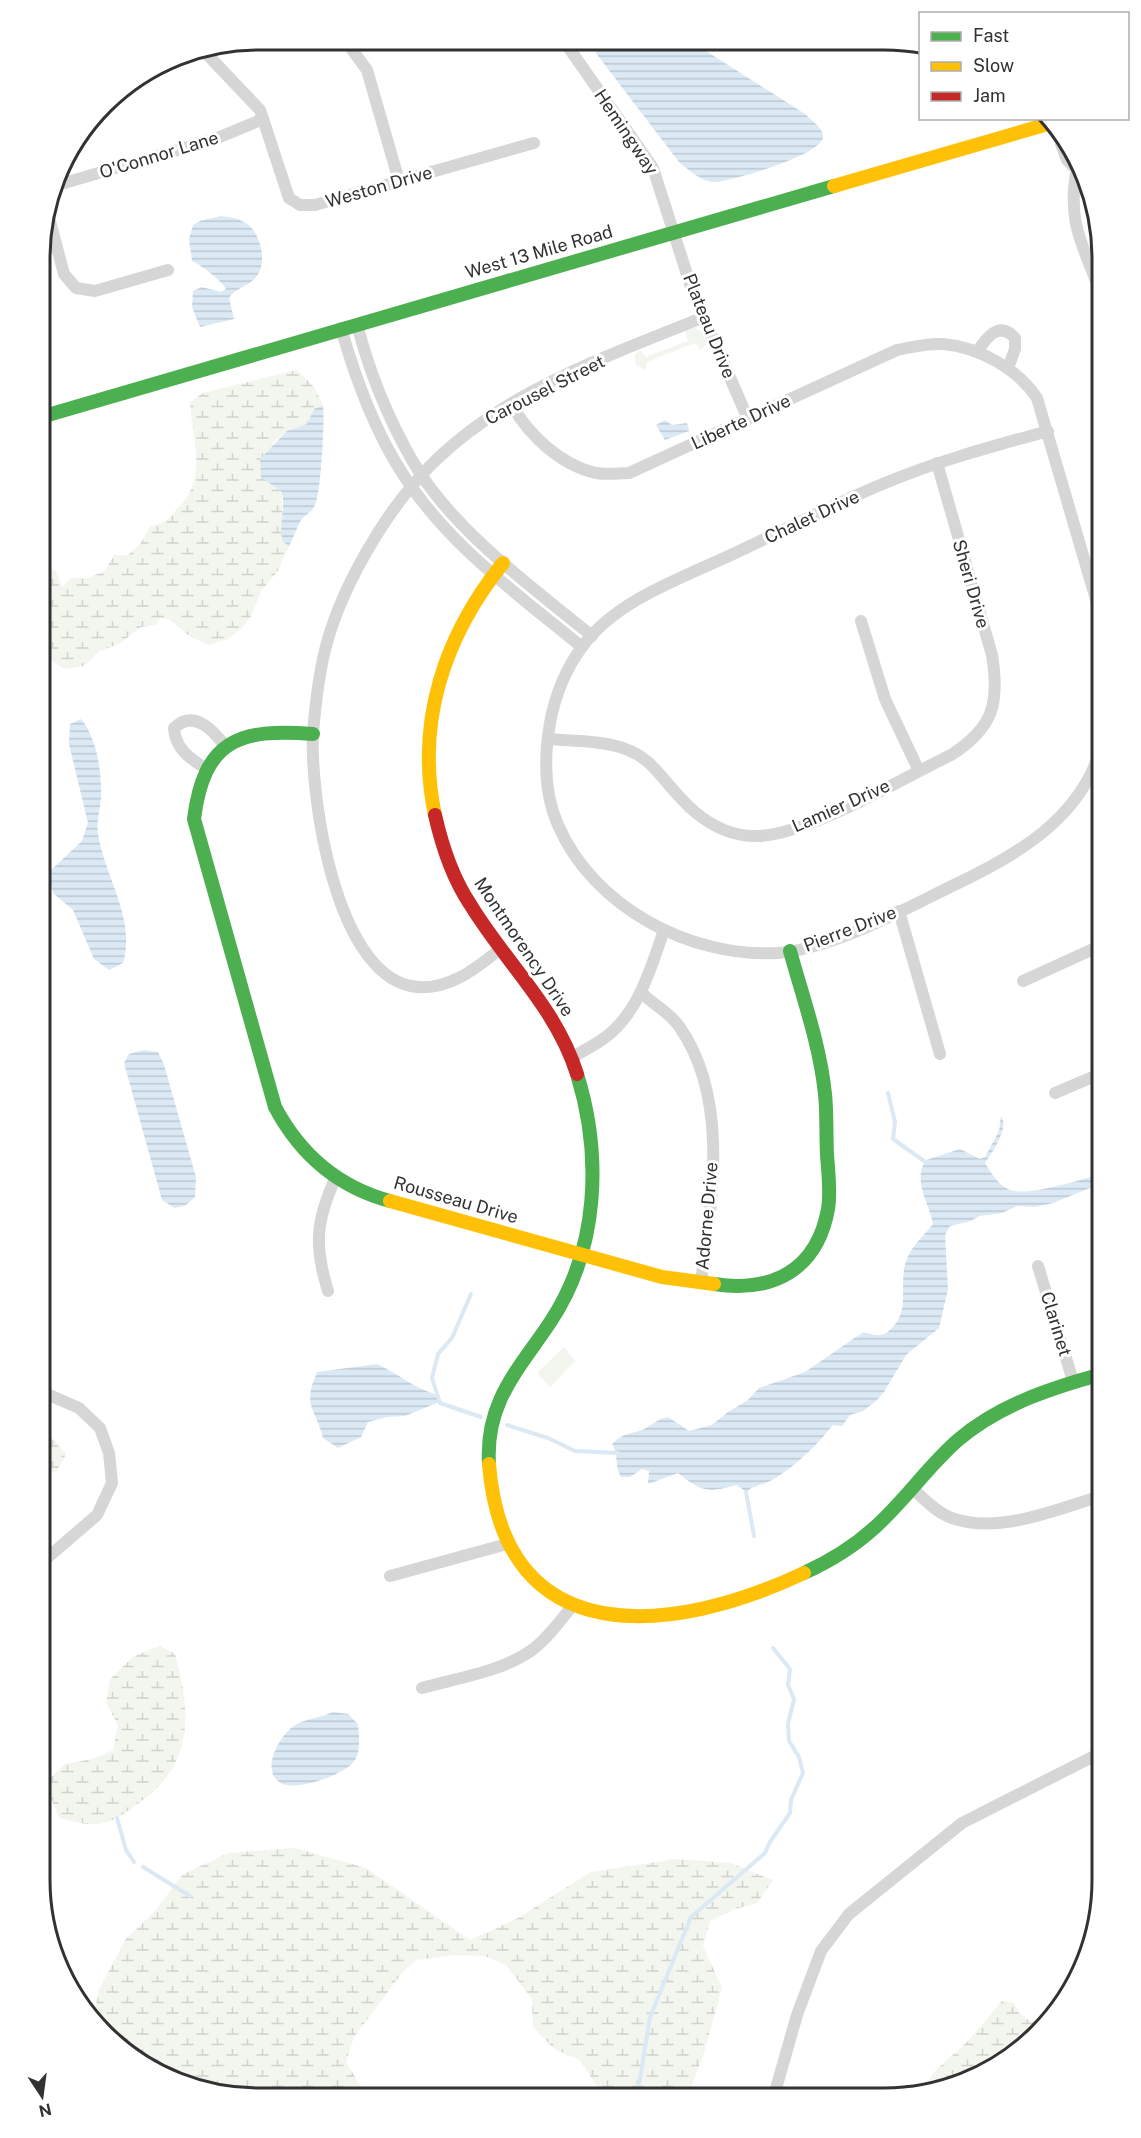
<svg xmlns="http://www.w3.org/2000/svg" width="1141" height="2138" viewBox="0 0 1141 2138" font-family="'Public Sans',sans-serif">
<style>
.green{fill:#f2f6ee}
.wetland{fill:url(#wetland-marsh)}
.water{fill:url(#water-rules)}
.lines{fill:none;stroke-linecap:round;stroke-linejoin:round}
.stream{stroke:#dbe9f4;stroke-width:4}
.street{stroke:#d6d6d6;stroke-width:12}
.fast{stroke:#4caf50;stroke-width:14}
.slow{stroke:#ffc107;stroke-width:14}
.jam{stroke:#c62828;stroke-width:14}
.labels{text-anchor:middle;stroke-width:6;stroke-linejoin:round;paint-order:stroke}
.street-label{font-size:18px;fill:#323232;stroke:#fff}
.rim{fill:none;stroke:#323232;stroke-width:3}
</style>
<defs>
<pattern id="wetland-marsh" width="20" height="14" patternUnits="userSpaceOnUse" patternTransform="scale(1.5)"><rect width="20" height="14" fill="#f2f6ee"/><path d="M1 5h8M5 5V1M11 12h8M15 12V8" fill="none" stroke="#d0d3cd"/></pattern>
<pattern id="water-rules" width="6" height="5" patternUnits="userSpaceOnUse" patternTransform="scale(1.5)"><rect width="6" height="5" fill="#dbe9f4"/><path d="M0 2.5h6" fill="none" stroke="#bcc8d2"/></pattern>
</defs>
<rect width="100%" height="100%" fill="#fff"/>
<!-- green -->
<g class="green">
<polygon points="694,328 702,331 707,338 706,345 701,350 695,343 647,362 646,370 636,365 635,355 640,350 646,357 688,341 685,331"/>
<polygon points="564,1347 575,1361 550,1387 537,1373"/>
</g>
<!-- wetland -->
<g class="wetland">
<path d="M297,370L314,387L323,405L314,409L307,424L287,431L273,443V486L282,492L283,542L289,546L277,572L261,591L251,616L242,628L228,639L208,645L186,634L171,620L160,618L156,625L141,627L119,644L99,651L84,666L65,669L40,654V564L56,571L62,587L71,578H88L105,571L114,555H128L141,543L150,526C169,523 166,520 179,507C208,478 192,438 190,402L203,393Z"/>
<polygon points="49,1433 66,1454 57,1471 39,1475 39,1437"/>
<path d="M160,1646L175,1654C192,1715 194,1766 136,1805C124,1814 111,1824 95,1824C84,1825 70,1820 59,1818L45,1783L65,1764L93,1759L113,1750L118,1725L106,1703L110,1679L134,1656Z"/>
<polygon points="295,1848 366,1868 470,1940 518,1918 591,1872 676,1859 730,1863 773,1880 757,1903 735,1909 710,1921 703,1946 722,1988 703,2056 687,2098 604,2098 580,2060 554,2049 533,2027 532,1999 506,1965 485,1956 456,1955 416,1960 402,1973 354,2037 346,2062 367,2097 229,2097 174,2082 114,2045 94,2015 99,1990 125,1940 156,1910 182,1875 228,1853"/>
<path d="M1002,2001L1014,2003C1023,2020 1029,2023 1048,2022L1016,2054L954,2087L926,2092L928,2081L935,2071L968,2041Z"/>
</g>
<!-- water -->
<g class="water">
<path d="M635,41L692,42L805,114C811,120 822,127 823,136C826,154 732,181 715,182C701,182 689,170 679,162L595,52Z"/>
<path d="M221,216C229,217 237,218 244,222C260,230 268,261 257,276C250,286 235,288 229,298L234,319L200,327L192,307L193,291L202,287L221,292L226,289C223,282 200,264 192,261L189,239L193,225L200,221Z"/>
<path d="M323,405C325,419 321,498 314,507C311,513 304,515 301,520C296,529 294,537 289,546L283,542C278,525 286,509 282,492L261,477L260,459L287,431L307,424L314,409Z"/>
<polygon points="665,420 672,425 687,423 689,431 665,440 656,425"/>
<path d="M81,719C97,738 102,773 101,798C100,810 96,822 98,834C105,878 136,918 123,963L109,970L94,959L73,910L54,894L48,880L50,871L82,841L88,823L69,744L70,724Z"/>
<polygon points="144,1050 158,1052 164,1065 196,1177 195,1197 186,1205 175,1208 162,1200 124,1063 129,1054"/>
<path d="M1001,1116C1010,1127 992,1153 985,1163C991,1173 999,1186 1010,1190C1029,1197 1081,1179 1102,1174V1183L1053,1203L1035,1207L1017,1206L1002,1213L979,1216L971,1221L950,1226L945,1235L948,1289L939,1328L906,1355L884,1392L876,1401L863,1411L850,1415L842,1426L833,1425C816,1446 796,1466 772,1480C763,1485 753,1485 746,1492L737,1485C707,1493 702,1492 678,1473L648,1484L649,1471L642,1469L630,1477H621C614,1466 619,1454 612,1444C624,1432 629,1435 642,1430C651,1426 657,1419 668,1417L689,1431L712,1425L728,1412L748,1400L759,1388L805,1372L862,1333C868,1332 874,1336 880,1335C885,1335 889,1331 892,1328C911,1309 898,1285 906,1261C912,1245 923,1237 933,1224C929,1203 912,1180 926,1160L960,1149L980,1159L985,1157L999,1131Z"/>
<path d="M377,1364C398,1373 413,1388 435,1394L439,1402L405,1416L387,1417L368,1422L361,1437L338,1448L323,1438C315,1406 302,1407 317,1372Z"/>
<path d="M333,1712L348,1714L358,1724C359,1735 361,1750 355,1760C346,1775 293,1793 279,1782C262,1769 278,1740 290,1729C302,1718 319,1719 333,1712Z"/>
</g>
<g class="lines">
<!-- stream -->
<g class="stream">
<polyline points="888,1093 895,1122 893,1139 924,1161"/>
<polyline points="471,1294 452,1338 438,1354 432,1378 440,1403 481,1417"/>
<polyline points="507,1425 548,1438 575,1451 618,1453"/>
<polyline points="746,1492 754,1536"/>
<polyline points="117,1818 126,1850 134,1862"/>
<polyline points="143,1867 190,1896"/>
<polyline points="637,2098 650,2017 691,1917 765,1853 770,1842 790,1813 791,1800 803,1773 799,1757 789,1741 788,1724 794,1699 788,1685 790,1669 773,1648"/>
</g>
<!-- street -->
<g class="street">
<polyline points="345,40 367,70 399,181"/>
<polyline points="564,41 653,168 692,290 748,419"/>
<polyline points="203,50 260,110 289,198 300,205 315,205 534,143"/>
<polyline points="1061,144 1067,160 1077,170"/>
<path d="M1077,168C1066,224 1084,246 1102,297"/>
<polyline points="54,186 215,139 263,119"/>
<polyline points="47,210 64,274 76,288 95,291 168,270"/>
<path d="M357,324C369,371 388,418 412,460C452,530 531,586 592,636"/>
<path d="M341,328C355,377 372,425 399,468C444,542 516,593 582,647"/>
<path d="M977,352C986,338 999,320 1015,338V349L1008,368"/>
<path d="M511,404C529,435 560,465 596,473C607,475 619,473 629,473L897,350C912,347 927,343 943,344C978,347 1017,368 1037,398L1102,620"/>
<path d="M1048,431C994,446 941,460 890,481C837,502 785,530 733,554C682,578 616,600 582,647C565,670 555,696 550,723C544,757 544,793 558,825C594,908 691,958 778,953C832,949 903,910 952,886C1016,856 1083,818 1102,744"/>
<polyline points="861,621 885,699 919,771"/>
<path d="M548,739C582,742 621,739 648,762C665,778 677,797 695,812C713,827 734,837 758,836C808,835 903,778 951,755C993,728 1000,704 992,655L937,463"/>
<path d="M205,768C189,758 175,748 174,728C194,709 213,730 226,747"/>
<polyline points="899,911 940,1054"/>
<path d="M500,949C476,969 445,993 411,986C335,971 310,796 313,733C315,709 318,682 323,659C337,592 387,507 436,460C509,389 611,355 704,317"/>
<polyline points="1023,981 1102,945"/>
<path d="M641,992C653,1005 668,1011 679,1026C730,1099 712,1200 701,1282"/>
<path d="M571,1058C581,1052 593,1046 603,1039C638,1015 651,968 664,930"/>
<polyline points="1055,1093 1102,1073"/>
<polyline points="1038,1266 1073,1381"/>
<path d="M328,1291C314,1246 316,1221 335,1179"/>
<path d="M913,1489C924,1499 935,1511 949,1517C998,1536 1055,1509 1102,1496"/>
<polyline points="39,1565 97,1515 112,1483 109,1453 100,1428 79,1408 40,1391"/>
<polyline points="390,1576 507,1544"/>
<path d="M422,1688C457,1678 501,1672 532,1650C548,1638 560,1621 573,1605"/>
<polyline points="775,2091 791,2099"/>
<polyline points="773,2099 797,2015 821,1951 849,1914 962,1823 1102,1752"/>
</g>
<!-- fast -->
<g class="fast">
<polyline points="41,417 834,186"/>
<path d="M313,734C239,728 204,740 194,819L275,1107C300,1154 338,1187 390,1201"/>
<path d="M714,1284C773,1293 817,1270 828,1209C831,1192 828,1171 827,1154C826,1134 827,1113 825,1094C820,1045 803,998 790,951"/>
<path d="M489,1464C485,1401 520,1368 551,1321C599,1248 602,1155 577,1074"/>
<path d="M804,1573C828,1562 853,1547 873,1529C904,1502 927,1467 958,1440C999,1405 1051,1388 1102,1374"/>
</g>
<!-- slow -->
<g class="slow">
<polyline points="834,186 1048,124"/>
<path d="M435,815C415,722 445,635 503,563"/>
<polyline points="390,1201 662,1277 714,1284"/>
<path d="M489,1464C504,1654 673,1635 804,1573"/>
</g>
<!-- jam -->
<path class="jam" d="M435,815C442,846 452,877 470,904C505,962 556,1007 577,1074"/>
</g>
<g class="labels">
<!-- street labels -->
<g class="street-label">
<text transform="translate(626 132) rotate(56)" y="6">Hemingway</text>
<text transform="translate(159 155) rotate(-17)" y="6">O'Connor Lane</text>
<text transform="translate(379 187) rotate(-16)" y="6">Weston Drive</text>
<text transform="translate(539 252) rotate(-16)" y="6">West 13 Mile Road</text>
<text transform="translate(709 326) rotate(68)" y="6">Plateau Drive</text>
<text transform="translate(545 390) rotate(-27)" y="6">Carousel Street</text>
<text transform="translate(741 422) rotate(-25)" y="6">Liberte Drive</text>
<text transform="translate(812 517) rotate(-25)" y="6">Chalet Drive</text>
<text transform="translate(971 584) rotate(74)" y="6">Sheri Drive</text>
<text transform="translate(841 806) rotate(-24)" y="6">Lamier Drive</text>
<text transform="translate(850 929) rotate(-21)" y="6">Pierre Drive</text>
<text transform="translate(524 947) rotate(56)" y="6">Montmorency Drive</text>
<text transform="translate(456 1200) rotate(16)" y="6">Rousseau Drive</text>
<text transform="translate(707 1216) rotate(-85)" y="6">Adorne Drive</text>
<text transform="translate(1056 1324) rotate(73)" y="6">Clarinet</text>
</g>
</g>
<!-- crop -->
<path d="M0 0H1141V2138H0ZM258 50H884A208 208 0 0 1 1092 258V1880A208 208 0 0 1 884 2088H258A208 208 0 0 1 50 1880V258A208 208 0 0 1 258 50Z" fill="#fff" fill-rule="evenodd"/>
<path class="rim" d="M258 50H884A208 208 0 0 1 1092 258V1880A208 208 0 0 1 884 2088H258A208 208 0 0 1 50 1880V258A208 208 0 0 1 258 50Z"/>
<!-- legend -->
<rect x="919" y="12" width="210" height="108" fill="#ffffff" stroke="#adadad" stroke-width="1.5"/>
<rect x="931" y="32" width="30" height="9" fill="#4caf50" stroke="#adadad" stroke-width="1.5"/>
<text x="973" y="42" font-size="18" fill="#323232">Fast</text>
<rect x="931" y="62" width="30" height="9" fill="#ffc107" stroke="#adadad" stroke-width="1.5"/>
<text x="973" y="72" font-size="18" fill="#323232">Slow</text>
<rect x="931" y="92" width="30" height="9" fill="#c62828" stroke="#adadad" stroke-width="1.5"/>
<text x="973" y="102" font-size="18" fill="#323232">Jam</text>
<!-- north arrow -->
<g transform="translate(42 2096) rotate(167)" stroke="#ffffff" stroke-width="4.5" paint-order="stroke">
<path d="M0-4.5L10 22L0 15L-10 22Z" fill="#323232"/>
<text y="-9" font-size="16" font-weight="bold" text-anchor="middle" fill="#323232">N</text>
</g>
</svg>
